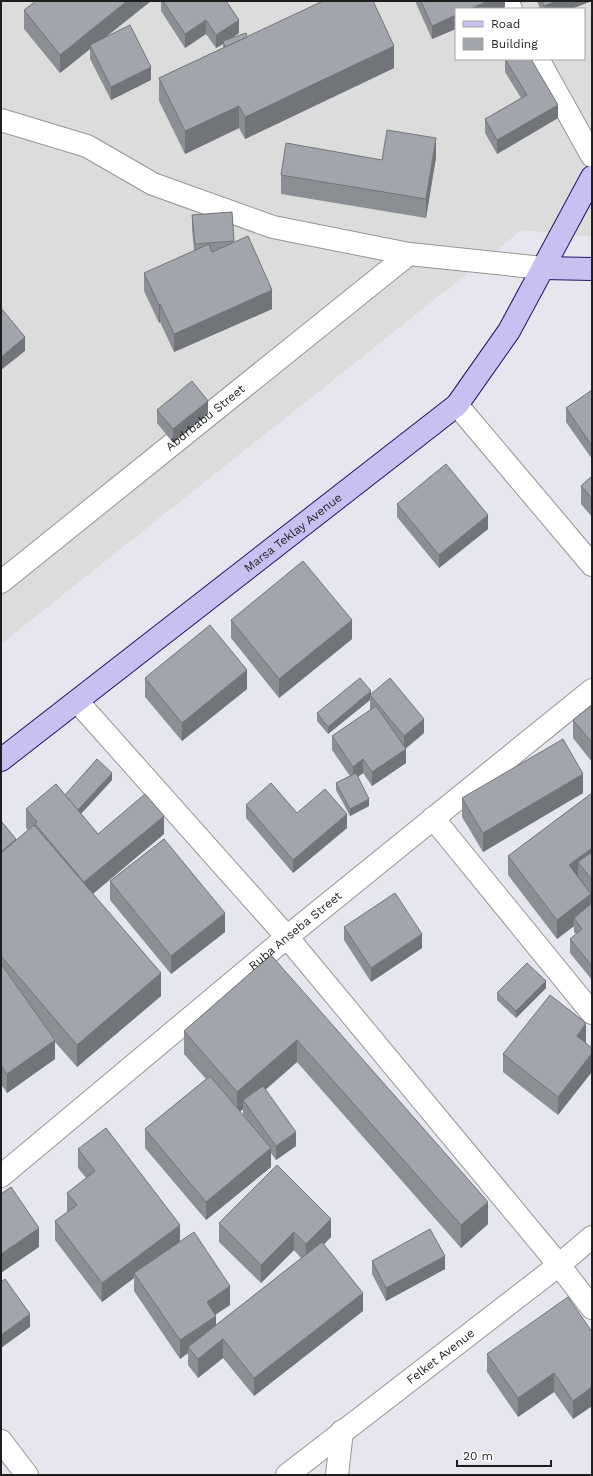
<svg xmlns="http://www.w3.org/2000/svg" width="593" height="1476" viewBox="0 0 593 1476" font-family="'Work Sans',sans-serif">
<style>
.residential{fill:#dcdcdc;fill-rule:evenodd}
.lines{fill:none;stroke-linecap:round;stroke-linejoin:round}
.minor-casing{stroke:#959595;stroke-width:24}
.tertiary-casing{stroke:#959595;stroke-width:24}
.secondary-casing{stroke:#27116a;stroke-width:24}
.minor{stroke:#fff;stroke-width:22}
.tertiary{stroke:#fff;stroke-width:22}
.secondary{stroke:#c9c0f2;stroke-width:22}
.wall{fill:#8b8f94;fill-rule:evenodd}
.shaded-wall{fill:#717478}
.building{fill:#a2a6ac;stroke:#717478}
.labels{text-anchor:middle;stroke-width:3;stroke-linejoin:round;paint-order:stroke}
.street-label{font-size:12px;fill:#1e1e1e;stroke:#fff}
</style>
<rect width="100%" height="100%" fill="#e6e7ee"/>
<!-- residential -->
<path class="residential" d="M1,1H592V237L522,230L1,644ZM456,9H584V59H456Z"/>
<g class="lines">
<!-- minor casing -->
<g class="minor-casing">
<g id="minor">
<polyline points="506,1 511,9"/>
<polyline points="538,59 592,156"/>
<polyline points="457,405 592,565"/>
<path id="s1" d="M1,582L409,254"/>
<polyline points="77,701 287,937 559,1265 592,1308"/>
<polyline points="433,818 592,1013"/>
<path id="s2" d="M1,1176L287,937L592,690"/>
<polyline points="1,1441 27,1475"/>
<polyline points="337,1475 342,1431"/>
</g>
</g>
<!-- tertiary casing -->
<g class="tertiary-casing">
<g id="tertiary">
<polyline points="1,120 87,146 153,184 273,227 409,254 543,268"/>
<path id="s3" d="M287,1475L559,1265L592,1237"/>
</g>
</g>
<!-- secondary casing -->
<g class="secondary-casing">
<g id="secondary">
<polyline points="543,268 592,269"/>
<path id="s4" d="M1,760L457,405L509,331L592,177"/>
</g>
</g>
<!-- minor -->
<use href="#minor" class="minor"/>
<!-- tertiary -->
<use href="#tertiary" class="tertiary"/>
<!-- secondary -->
<use href="#secondary" class="secondary"/>
</g>
<!-- wall -->
<g class="wall">
<polygon points="151,1 105,38 151,80 111,100 90,59 90,49 60,73 24,29 24,10"/>
<polygon points="161,1 163,1 239,33 232,38 247,37 394,68 245,139 239,128 185,154 159,101 159,78 223,48 223,44 216,48 206,34 185,48 161,11"/>
<polygon points="415,1 505,1 505,7 432,39"/>
<polygon points="537,1 589,1 589,2 571,9 540,9"/>
<polygon points="505,59 558,118 497,154 485,133 485,119 521,98 505,72"/>
<polygon points="436,157 426,218 281,194 281,175 382,160"/>
<polygon points="232,212 234,242 272,309 174,352 160,322 159,323 144,291 144,273 194,251 192,229 192,215"/>
<polygon points="592,390 592,459 566,422 566,408"/>
<polygon points="157,410 208,414 173,443 157,423"/>
<polygon points="592,476 592,517 581,504 581,486"/>
<polygon points="397,504 488,529 439,568 397,517"/>
<polygon points="231,620 352,639 279,698 231,638"/>
<polygon points="145,678 247,689 182,741 145,697"/>
<polygon points="371,694 424,733 406,748 406,763 372,786 363,773 358,777 369,806 350,816 336,790 336,783 350,776 332,750 332,736 371,710 370,709 370,700 328,734 317,721 317,713"/>
<polygon points="592,705 592,762 573,738 573,720"/>
<polygon points="112,780 81,814 98,834 164,834 93,894 161,996 77,1067 55,1042 55,1059 7,1093 1,1084 1,821 16,840 28,830 26,828 26,809 65,795"/>
<polygon points="583,793 483,852 462,817 462,798"/>
<polygon points="592,793 592,899 591,898 591,903 592,903 592,980 570,953 570,939 576,934 574,932 574,926 557,939 508,875 508,856"/>
<polygon points="246,805 297,813 347,828 293,873 246,818"/>
<polygon points="110,881 225,932 171,974 110,900"/>
<polygon points="344,927 422,948 371,982 344,940"/>
<path d="M271,955L488,1224L461,1248L297,1062L265,1090L296,1146L276,1160L271,1153V1167L206,1220L145,1148V1129L206,1079L184,1054V1031ZM243,1109V1114L248,1121L240,1112Z"/>
<polygon points="546,988 516,1018 497,1000 497,993"/>
<polygon points="586,1042 558,1115 503,1072 503,1054"/>
<polygon points="78,1149 180,1242 230,1305 215,1315 216,1325 301,1258 294,1250 261,1283 219,1242 219,1223 277,1165 331,1237 324,1244 363,1311 254,1396 223,1358 198,1378 188,1365 188,1353 180,1359 134,1291 134,1278 102,1302 55,1240 55,1221 68,1212 67,1211 67,1193 86,1178 78,1168"/>
<polygon points="372,1261 445,1269 386,1301 372,1274"/>
<polygon points="592,1332 592,1406 573,1419 554,1392 518,1417 487,1372 487,1354"/>
</g>
<!-- shaded-wall -->
<g class="shaded-wall">
<polygon points="127,1 151,1 91,48 90,45 90,49 60,73 60,55"/>
<polygon points="488,1 505,1 505,7 501,9 470,9"/>
<polygon points="557,1 589,1 589,2 571,9 544,9 544,6"/>
<polygon points="456,15 456,29 432,39 432,26"/>
<polygon points="206,20 206,34 185,48 185,34"/>
<polygon points="239,20 239,33 224,43 223,41 223,44 216,48 216,35"/>
<polygon points="394,46 394,68 245,139 245,117"/>
<polygon points="151,67 151,80 111,100 111,87"/>
<polygon points="558,105 558,118 497,154 497,140"/>
<polygon points="239,106 239,128 185,154 185,131"/>
<polygon points="436,138 436,157 426,218 426,199"/>
<polygon points="272,290 272,309 174,352 174,334"/>
<polygon points="160,304 160,322 159,323 159,305"/>
<polygon points="25,337 25,351 1,370 1,357"/>
<polygon points="208,401 208,414 173,443 173,429"/>
<polygon points="488,515 488,529 439,568 439,555"/>
<polygon points="352,620 352,639 279,698 279,679"/>
<polygon points="247,670 247,689 182,741 182,723"/>
<polygon points="371,691 371,697 370,695 370,700 328,734 328,727"/>
<polygon points="424,719 424,733 404,750 404,736"/>
<polygon points="406,749 406,763 372,786 372,772"/>
<polygon points="363,759 363,773 353,780 353,767"/>
<polygon points="112,773 112,780 77,818 77,811"/>
<polygon points="583,774 583,793 483,852 483,833"/>
<polygon points="369,799 369,806 350,816 350,809"/>
<polygon points="347,814 347,828 293,873 293,860"/>
<polygon points="164,816 164,834 84,901 84,882"/>
<polygon points="592,848 592,867 578,862 578,877 569,865"/>
<polygon points="591,894 591,913 574,918 574,926 557,939 557,920"/>
<polygon points="225,913 225,932 171,974 171,956"/>
<polygon points="422,934 422,948 371,982 371,968"/>
<polygon points="161,973 161,996 77,1067 77,1045"/>
<polygon points="546,981 546,988 516,1018 516,1011"/>
<polygon points="586,1023 586,1042 577,1055 577,1036"/>
<polygon points="55,1040 55,1059 7,1093 7,1074"/>
<polygon points="297,1040 297,1062 247,1106 243,1100 243,1109 237,1114 237,1092"/>
<polygon points="592,1053 592,1072 558,1115 558,1097"/>
<polygon points="296,1132 296,1146 276,1160 276,1146"/>
<polygon points="271,1148 271,1167 206,1220 206,1202"/>
<polygon points="488,1202 488,1224 461,1248 461,1225"/>
<polygon points="331,1219 331,1237 306,1263 306,1244"/>
<polygon points="180,1225 180,1243 134,1273 134,1278 102,1302 102,1283"/>
<polygon points="39,1228 39,1247 1,1273 1,1254"/>
<polygon points="294,1232 294,1250 261,1283 261,1265"/>
<polygon points="445,1256 445,1269 386,1301 386,1288"/>
<polygon points="230,1286 230,1305 207,1320 207,1302"/>
<polygon points="363,1293 363,1311 254,1396 254,1378"/>
<polygon points="30,1314 30,1327 1,1348 1,1335"/>
<polygon points="216,1316 216,1335 188,1347 188,1353 180,1359 180,1340"/>
<polygon points="223,1339 223,1358 198,1378 198,1359"/>
<polygon points="554,1373 554,1392 518,1417 518,1398"/>
<polygon points="592,1387 592,1406 573,1419 573,1401"/>
<polygon points="2,1407 2,1429 1,1430 1,1408"/>
</g>
<!-- building -->
<g class="building">
<polygon points="36,1 127,1 60,55 24,10"/>
<polygon points="163,1 226,1 239,20 216,35 206,20 185,34"/>
<polygon points="323,1 373,1 394,46 245,117 239,106 185,131 159,78"/>
<polygon points="421,1 488,1 470,9 456,9 456,15 432,26"/>
<polygon points="542,1 557,1 544,6"/>
<polygon points="130,25 151,67 111,87 90,45"/>
<polygon points="246,33 247,37 225,47 223,41"/>
<polygon points="505,59 531,59 558,105 497,140 485,119 527,95"/>
<polygon points="387,130 436,138 426,199 281,175 286,143 382,160"/>
<polygon points="232,212 234,241 195,244 192,215"/>
<polygon points="248,236 272,290 174,334 160,304 159,305 144,273 209,244 212,252"/>
<polygon points="1,308 25,337 1,357"/>
<polygon points="192,381 208,401 173,429 157,410"/>
<polygon points="592,390 592,446 566,408"/>
<polygon points="446,464 488,515 439,555 397,504"/>
<polygon points="592,476 592,498 581,486"/>
<polygon points="303,561 352,620 279,679 231,620"/>
<polygon points="210,625 247,670 182,723 145,678"/>
<polygon points="360,678 371,691 328,727 317,713"/>
<polygon points="390,678 424,719 404,736 370,695"/>
<polygon points="592,705 592,743 573,720"/>
<polygon points="376,706 406,749 372,772 363,759 353,767 332,736"/>
<polygon points="563,739 583,774 483,833 462,798"/>
<polygon points="97,759 112,773 78,810 65,795"/>
<polygon points="356,773 369,799 350,809 336,783"/>
<polygon points="271,783 297,813 325,789 347,814 293,860 246,805"/>
<polygon points="56,784 98,834 145,794 164,816 84,882 35,824 37,822 26,809"/>
<polygon points="592,793 592,848 569,865 591,894 557,920 508,856"/>
<polygon points="1,821 16,839 1,852"/>
<polygon points="34,825 161,973 77,1045 1,956 1,853"/>
<polygon points="164,839 225,913 171,956 110,881"/>
<polygon points="592,852 592,880 578,862"/>
<polygon points="395,893 422,934 371,968 344,927"/>
<polygon points="592,903 592,966 570,939 582,929 574,918"/>
<polygon points="271,955 488,1202 461,1225 297,1040 237,1092 184,1031"/>
<polygon points="527,963 546,981 516,1011 497,993"/>
<polygon points="1,964 55,1040 7,1074 1,1065"/>
<polygon points="550,995 586,1023 577,1036 592,1048 592,1053 558,1097 503,1054"/>
<polygon points="210,1076 271,1148 206,1202 145,1129"/>
<polygon points="263,1086 296,1132 276,1146 243,1100"/>
<polygon points="106,1128 180,1225 102,1283 55,1221 77,1205 67,1193 95,1171 78,1149"/>
<polygon points="277,1165 331,1219 306,1244 294,1232 261,1265 219,1223"/>
<polygon points="11,1187 39,1228 1,1254 1,1194"/>
<polygon points="430,1229 445,1256 386,1288 372,1261"/>
<polygon points="194,1232 230,1286 207,1302 216,1316 180,1340 134,1273"/>
<polygon points="322,1242 363,1293 254,1378 223,1339 198,1359 188,1347"/>
<polygon points="5,1279 30,1314 1,1335 1,1282"/>
<polygon points="568,1297 592,1332 592,1387 573,1401 554,1373 518,1398 487,1354"/>
</g>
<g class="labels">
<!-- street labels -->
<g class="street-label">
<text dy="4" stroke="none"><textPath href="#s1" startOffset="262">Abdrbabu Street</textPath></text>
<text dy="4" stroke="none"><textPath href="#s4" startOffset="370">Marsa Teklay Avenue</textPath></text>
<text dy="4" stroke="none"><textPath href="#s2" startOffset="383">Ruba Anseba Street</textPath></text>
<text dy="4" stroke="none"><textPath href="#s3" startOffset="194">Felket Avenue</textPath></text>
</g>
</g>
<!-- border -->
<rect width="593" height="1476" fill="none" stroke="#1e1e1e" stroke-width="4"/>
<!-- legend -->
<rect x="455" y="8" width="130" height="52" fill="#ffffff" stroke="#a5a5a5"/>
<rect x="463" y="21" width="20" height="6" fill="#c9c0f2" stroke="#a5a5a5"/>
<text x="491" y="28" font-size="12" fill="#1e1e1e">Road</text>
<rect x="463" y="38" width="20" height="12" fill="#a2a6ac" stroke="#a5a5a5"/>
<text x="491" y="48" font-size="12" fill="#1e1e1e">Building</text>
<!-- scale -->
<path d="M457 1460v6h94v-6" fill="none" stroke="#1e1e1e" stroke-width="2"/>
<text x="463" y="1460" font-size="12" fill="#1e1e1e" stroke="#ffffff" stroke-width="3" paint-order="stroke">20 m</text>
</svg>
